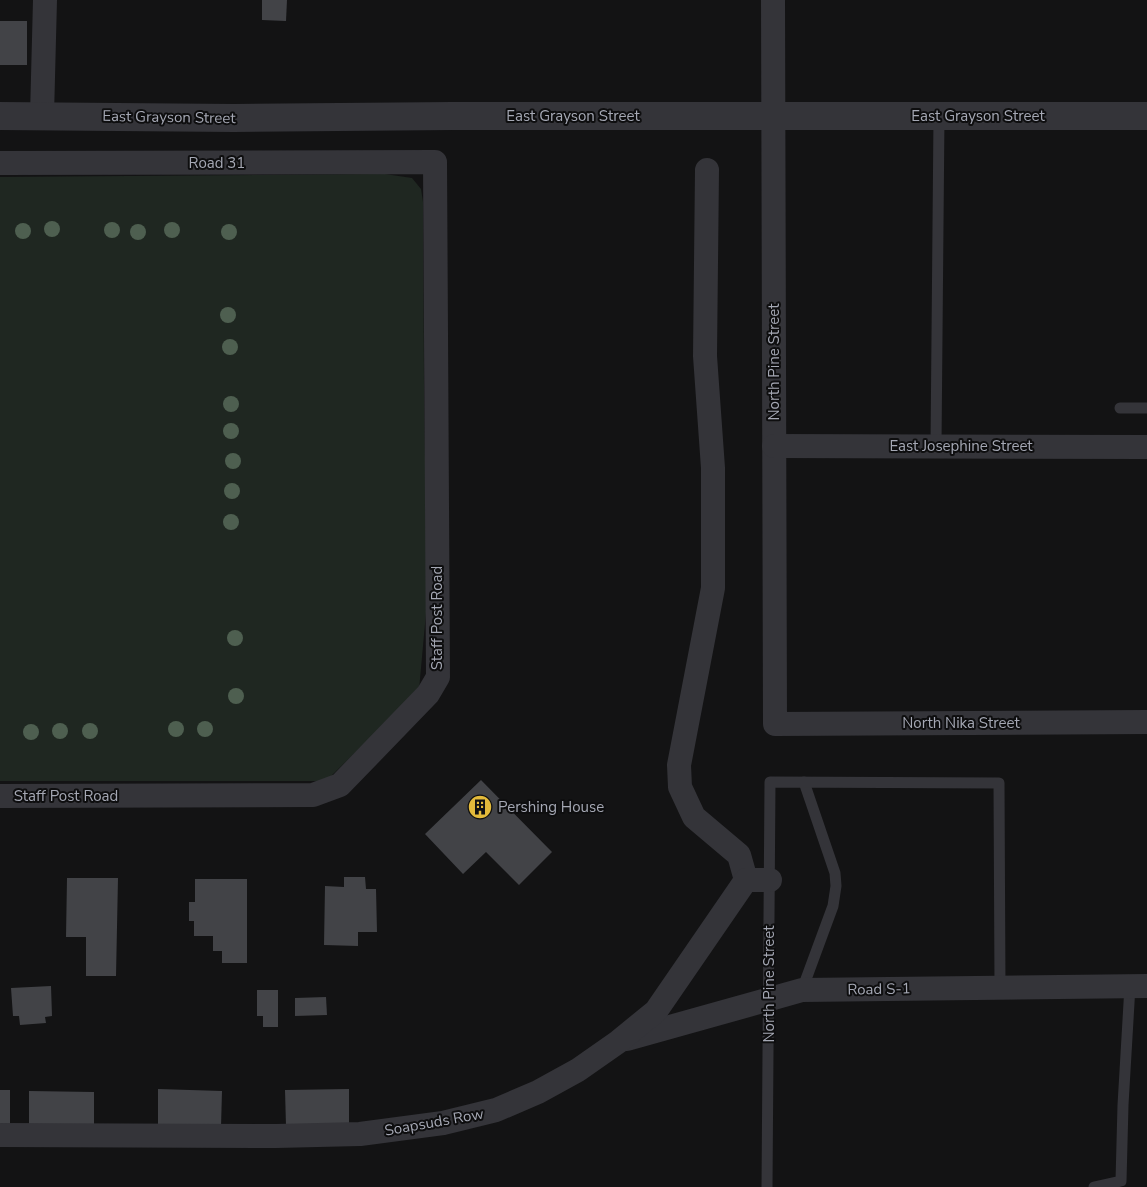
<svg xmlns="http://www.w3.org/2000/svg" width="1147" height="1187" viewBox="0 0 1147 1187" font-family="'Nunito Sans',sans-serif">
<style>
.green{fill:#1f2721}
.building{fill:#424347}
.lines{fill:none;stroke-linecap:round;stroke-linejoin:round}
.service{stroke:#343439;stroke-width:11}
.minor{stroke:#343439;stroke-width:24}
.tertiary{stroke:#343439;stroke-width:28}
.tree{fill:#4e5f50}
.labels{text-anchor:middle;stroke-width:4;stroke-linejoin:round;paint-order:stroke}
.street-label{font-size:15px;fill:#a5a8b4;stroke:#0e0e0f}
.poi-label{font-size:15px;fill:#a5a8b4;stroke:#0e0e0f;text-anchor:start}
</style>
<rect width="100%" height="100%" fill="#131314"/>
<!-- green -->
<polygon class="green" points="385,174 412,178 421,189 423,202 424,385 427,602 419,690 326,781 0,781 0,177"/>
<!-- building -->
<g class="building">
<polygon points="262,0 287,0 286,21 262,20"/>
<rect x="0" y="21" width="27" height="44"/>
<polygon points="481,780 552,852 519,885 486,852 463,874 425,834"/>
<polygon points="344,877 365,877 366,889 376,889 377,932 358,932 358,946 324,945 325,886 344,887"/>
<polygon points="67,878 118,878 116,976 86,976 86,937 66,937"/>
<polygon points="195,879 247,879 247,963 222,963 222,951 213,951 213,936 194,936 194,921 189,921 189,902 195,902"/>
<polygon points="51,986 52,1016 45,1017 46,1023 20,1025 19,1016 13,1016 11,988"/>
<polygon points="257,990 278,990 278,1027 263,1027 263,1016 257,1016"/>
<polygon points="326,997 327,1015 295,1016 295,998"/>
<polygon points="158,1089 222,1091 221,1127 158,1126"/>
<polygon points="349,1089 349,1125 286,1126 285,1090"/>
<rect x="0" y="1090" width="10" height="36"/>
<polygon points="29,1091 94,1092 94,1125 29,1125"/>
</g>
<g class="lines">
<!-- service -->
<g class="service">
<polyline points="1120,408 1147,408"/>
<polyline points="936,446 939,116"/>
<polyline points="802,990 833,906 836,886 835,873 804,782"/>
<polyline points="767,1187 770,782 999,783 1000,988"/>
<polyline points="1094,1187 1121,1181 1123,1105 1130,986"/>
</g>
<!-- minor -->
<g class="minor">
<polyline points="773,0 775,724 1147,722"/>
<polyline points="42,116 45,0"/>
<polyline points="0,163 435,162 438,677 428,694 340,785 313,795 0,796"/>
<polyline points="707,170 705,356 713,468 713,588 679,765 680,787 694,817 739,855 746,880"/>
<polyline points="774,446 1147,447"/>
<polyline points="627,1039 802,990 1147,986"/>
<polyline points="0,1135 276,1136 360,1134 443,1123 496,1110 538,1092 578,1070 618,1042 656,1011 746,880 770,880"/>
</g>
<!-- tertiary -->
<polyline class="tertiary" points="0,116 234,118 452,116 1147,116"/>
</g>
<!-- trees -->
<g class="tree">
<circle cx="52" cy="229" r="8"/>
<circle cx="112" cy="230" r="8"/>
<circle cx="172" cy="230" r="8"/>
<circle cx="23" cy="231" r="8"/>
<circle cx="138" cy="232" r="8"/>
<circle cx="229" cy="232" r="8"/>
<circle cx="228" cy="315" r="8"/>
<circle cx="230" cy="347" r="8"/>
<circle cx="231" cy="404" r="8"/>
<circle cx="231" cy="431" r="8"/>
<circle cx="233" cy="461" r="8"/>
<circle cx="232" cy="491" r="8"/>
<circle cx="231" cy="522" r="8"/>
<circle cx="235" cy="638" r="8"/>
<circle cx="236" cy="696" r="8"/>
<circle cx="176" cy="729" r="8"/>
<circle cx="205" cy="729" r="8"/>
<circle cx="60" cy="731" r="8"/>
<circle cx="90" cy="731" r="8"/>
<circle cx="31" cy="732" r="8"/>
</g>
<!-- icons -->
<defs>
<g id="building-disc" transform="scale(1.25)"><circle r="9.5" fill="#e3ba3b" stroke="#0e0e0f"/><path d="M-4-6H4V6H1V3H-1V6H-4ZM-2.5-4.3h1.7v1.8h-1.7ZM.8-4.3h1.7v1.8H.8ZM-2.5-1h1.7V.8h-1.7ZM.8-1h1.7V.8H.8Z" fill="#111"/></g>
</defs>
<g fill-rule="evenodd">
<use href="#building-disc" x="480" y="807"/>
</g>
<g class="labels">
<!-- street labels -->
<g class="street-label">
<text x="573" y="121">East Grayson Street</text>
<text x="978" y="121">East Grayson Street</text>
<text transform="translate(169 117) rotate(1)" y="5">East Grayson Street</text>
<text x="217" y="168">Road 31</text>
<text transform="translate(774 362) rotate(-90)" y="5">North Pine Street</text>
<text x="961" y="451">East Josephine Street</text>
<text transform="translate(437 618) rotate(-90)" y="5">Staff Post Road</text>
<text x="961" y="728">North Nika Street</text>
<text x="66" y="801">Staff Post Road</text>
<text transform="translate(769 984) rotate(-90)" y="5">North Pine Street</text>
<text transform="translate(879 989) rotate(-1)" y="5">Road S-1</text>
<text transform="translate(434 1122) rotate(-10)" y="5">Soapsuds Row</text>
</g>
<!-- poi labels -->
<g class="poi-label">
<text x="498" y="812">Pershing House</text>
</g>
</g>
</svg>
